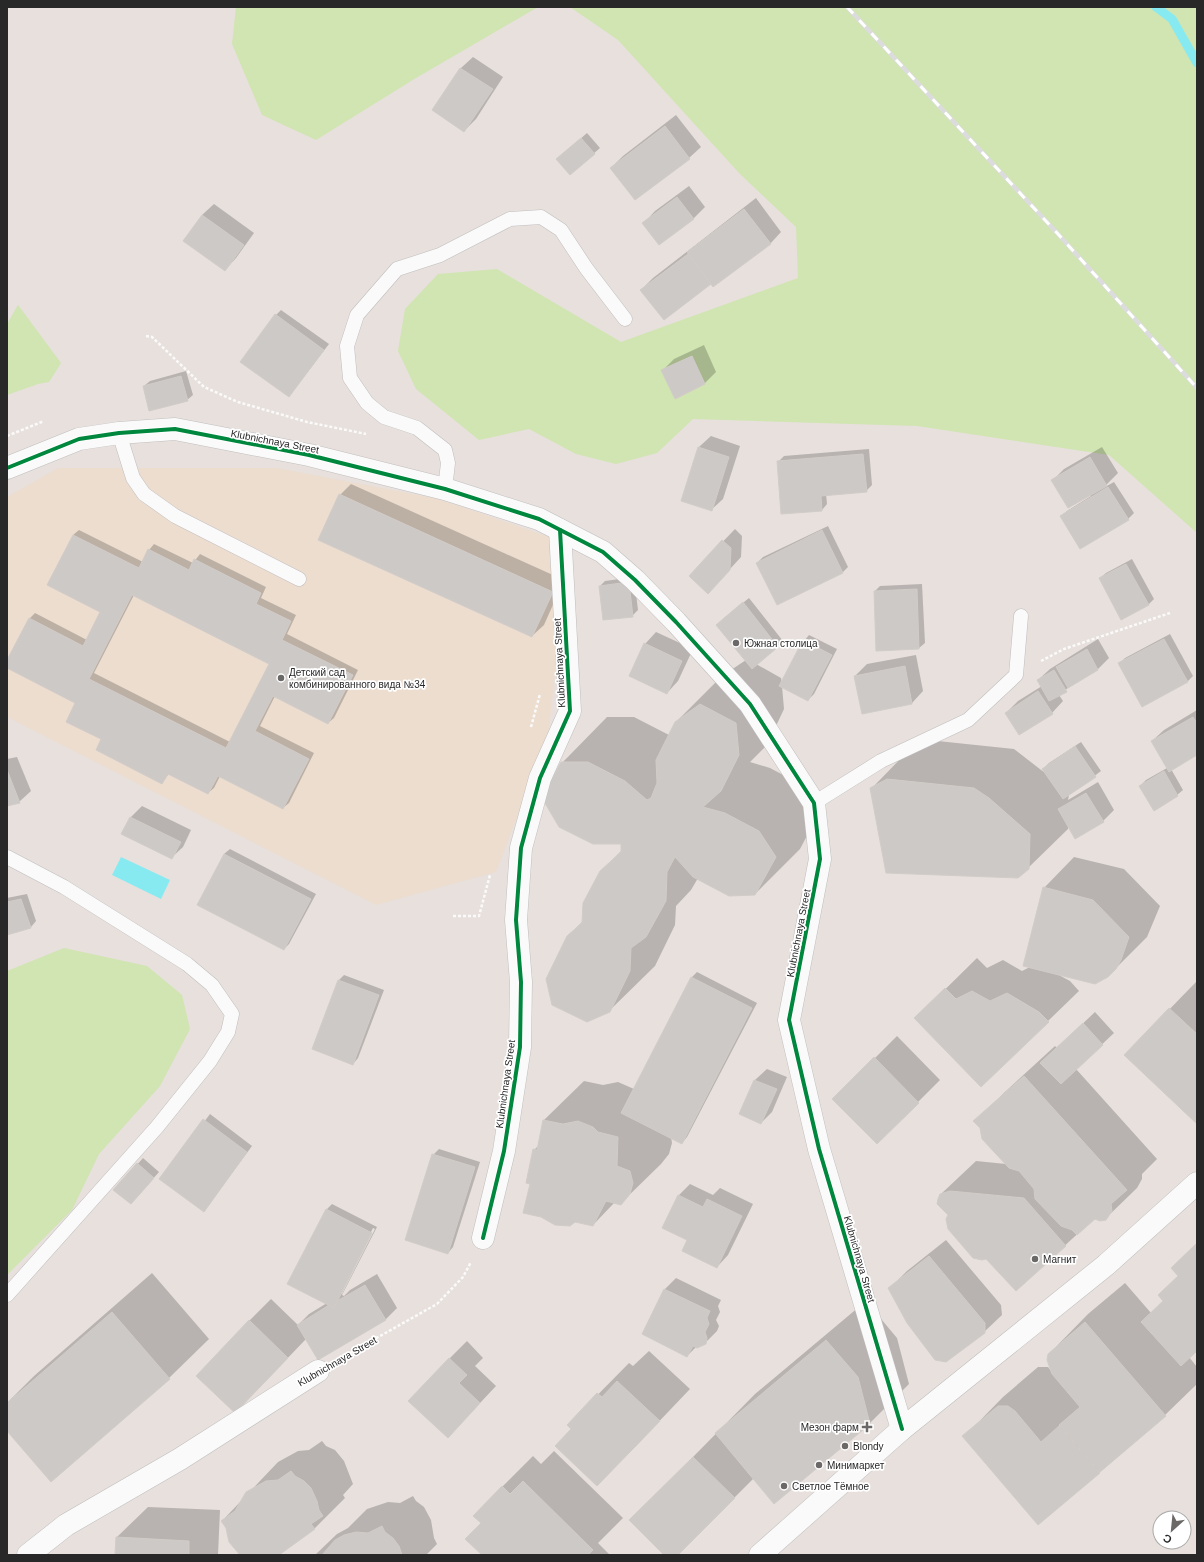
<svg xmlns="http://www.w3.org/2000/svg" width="1204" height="1562" viewBox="0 0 1204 1562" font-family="Arial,sans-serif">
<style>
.education{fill:#ecddcf}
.green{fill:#d0e5b1}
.water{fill:#88eaf1}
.shadow{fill:#0003;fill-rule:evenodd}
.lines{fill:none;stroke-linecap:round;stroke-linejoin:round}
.stream{stroke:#88eaf1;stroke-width:9}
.building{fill:#cdc9c6;stroke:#d2ccc8;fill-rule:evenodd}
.service-casing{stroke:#c0bebf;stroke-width:15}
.minor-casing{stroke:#c0bebf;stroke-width:23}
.path{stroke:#fbfafa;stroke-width:2.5;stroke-dasharray:3 2;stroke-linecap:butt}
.service{stroke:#fbfafa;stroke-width:14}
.minor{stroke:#fbfafa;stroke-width:22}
.rail-casing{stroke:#dcdcde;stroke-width:4.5}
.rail{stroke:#fff;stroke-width:3;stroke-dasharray:9;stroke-linecap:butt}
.cycleway-casing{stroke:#fff;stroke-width:6}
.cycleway{stroke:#00873e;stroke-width:4}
.poi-dot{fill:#6b6867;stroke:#fff;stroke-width:1.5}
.labels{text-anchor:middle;stroke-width:3.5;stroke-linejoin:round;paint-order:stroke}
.street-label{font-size:10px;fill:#282828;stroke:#fff}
.poi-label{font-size:10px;fill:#282828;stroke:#fff;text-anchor:start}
</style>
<rect width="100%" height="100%" fill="#e7e0dc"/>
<!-- education -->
<polygon class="education" points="58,468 277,468 439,499 555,539 559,639 548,736 496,872 376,905 7,717 7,497"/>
<!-- green -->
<g class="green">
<polygon points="236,7 538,7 416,78 316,140 262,115 232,44"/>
<polygon points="570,7 1197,7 1197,533 1109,455 917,426 693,419 657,453 616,464 576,454 529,429 479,440 416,389 398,351 405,309 438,274 497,269 621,342 798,278 796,227 739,173 618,40"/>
<polygon points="18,305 61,363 49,382 38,384 7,395 7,324"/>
<polygon points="64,948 147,966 182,995 190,1029 160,1086 99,1154 72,1210 7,1275 7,971"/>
</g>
<!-- water -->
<polygon class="water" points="121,857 170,880 161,899 112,875"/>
<!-- shadow -->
<g class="shadow">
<polygon points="473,57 503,77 476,119 464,131 434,110 461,68"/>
<polygon points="676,115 701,147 689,158 635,199 611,168 623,156"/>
<polygon points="587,133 600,148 570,174 563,154"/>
<polygon points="689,186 705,207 693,219 644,223 655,211"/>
<polygon points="756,198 781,232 770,244 712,283 641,290 653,278"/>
<polygon points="214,204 254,233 236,258 225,270 202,215"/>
<polygon points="281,310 329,344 289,396 276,315"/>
<polygon points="704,345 716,372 705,383 675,397 662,371 674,359"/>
<polygon points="186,371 193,395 187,400 144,386 150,381"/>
<polygon points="711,436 740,446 723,499 711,510 699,447"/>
<polygon points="1102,447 1118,473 1103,488 1114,482 1134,513 1128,519 1081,548 1061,516 1067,511 1091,496 1053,480 1064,469"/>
<polygon points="869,449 872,485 866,491 826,494 827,504 822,510 778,462 784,456"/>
<polygon points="351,484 564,580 544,625 532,636 340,495"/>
<polygon points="828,526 848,567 843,572 757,563 763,557"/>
<polygon points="735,529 742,536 741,557 719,581 690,576"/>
<path d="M79,530L143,562L149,550L154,544L193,563L200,554L266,587L261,598L296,615L287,634L358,670L334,718L328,723L275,696L260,726L314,753L289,803L283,808L220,776L214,788L208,793L170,773L162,782L102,739L77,703L7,667V662L30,618L35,613L87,640L102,611L73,535ZM134,595L270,663L230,742L94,673Z"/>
<polygon points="1132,559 1154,599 1148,605 1100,578 1106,573"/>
<polygon points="634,577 638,610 632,616 600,586 605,581"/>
<polygon points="922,584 925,643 919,648 875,591 880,586"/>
<polygon points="749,598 783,641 756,664 781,678 782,684 804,641 809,635 837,649 814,694 808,700 782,686 784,709 767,745 750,762 770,768 804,786 820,811 800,849 755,894 698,878 691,890 676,906 675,925 655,966 609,1011 568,936 583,921 601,872 622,850 622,843 562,763 607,717 634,717 669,735 676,722 722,676 746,660 723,619"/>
<polygon points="656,632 693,649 678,681 667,693 645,644"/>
<polygon points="1170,634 1193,676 1187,682 1120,663 1125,658"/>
<polygon points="1098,639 1109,658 1098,669 1073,684 1059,695 1063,701 1052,713 1006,713 1018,701 1042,686 1038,680 1050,669"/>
<polygon points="916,655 923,691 912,703 863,713 855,676 867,664"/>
<polygon points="1197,710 1197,754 1171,769 1183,790 1177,795 1140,786 1146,780 1167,768 1152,741 1164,730"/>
<polygon points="928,740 1014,749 1045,773 1043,769 1049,763 1081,742 1101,771 1069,795 1068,800 1098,782 1114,810 1103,821 1068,825 1068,829 1028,868 871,789 910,749"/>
<polygon points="17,757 31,791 19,802 7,805 7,759"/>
<polygon points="142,806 191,830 183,847 171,858 123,833 131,817"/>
<polygon points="230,849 316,894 289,944 284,949 224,854"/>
<polygon points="1074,857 1124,869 1160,906 1147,937 1108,976 1057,974 1070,981 1079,991 1048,1021 916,1018 977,958 987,968 1003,960 1022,971 1030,967 1044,888"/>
<polygon points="27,894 36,921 31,927 7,934 7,898"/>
<polygon points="697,972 757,1003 687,1137 682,1143 671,1137 672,1143 669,1154 661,1164 621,1203 615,1202 593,1225 531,1183 534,1150 539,1145 544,1120 584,1081 603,1085 618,1082 634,1089 692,977"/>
<polygon points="344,975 384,990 358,1058 353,1064 339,980"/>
<polygon points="1197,981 1197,1122 1125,1055"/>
<polygon points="1095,1012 1114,1033 1076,1069 1157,1159 1142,1174 1142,1179 1137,1188 1105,1219 1095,1218 1016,1290 949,1215 941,1194 976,1161 1006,1164 975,1121 1006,1091 1055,1046 1057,1048"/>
<polygon points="897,1036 940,1080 877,1143 834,1099"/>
<polygon points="767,1069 787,1077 772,1112 761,1123 740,1114 755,1080"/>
<polygon points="210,1114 252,1146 204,1211 161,1179"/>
<polygon points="439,1149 480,1162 453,1247 448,1253 433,1155"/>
<polygon points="143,1158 159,1172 136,1198 115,1190"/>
<polygon points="690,1184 713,1195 720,1188 753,1204 728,1255 717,1267 688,1240 679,1195"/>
<path d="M332,1204L377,1227L342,1295L344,1296L350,1290L377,1274L397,1308L386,1319L318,1359L306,1339L257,1390L249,1321L271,1299L298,1325L309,1314L327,1303L326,1210ZM373,1228L375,1229L342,1294H339Z"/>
<polygon points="946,1240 1001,1305 1002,1315 984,1332 890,1288 907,1271"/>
<polygon points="1197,1243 1197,1350 1189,1357 1197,1367 1197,1384 1165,1415 1038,1524 964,1437 1003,1397 1038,1367 1048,1367 1052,1372 1049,1354 1088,1314 1125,1283 1151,1313 1164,1301 1179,1275 1172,1268"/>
<polygon points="152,1273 209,1339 169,1378 7,1430 7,1403 34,1376"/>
<polygon points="676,1278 721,1300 718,1306 720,1312 716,1320 719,1326 717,1331 705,1343 697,1346 687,1356 643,1334 665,1289"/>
<polygon points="866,1301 897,1338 909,1384 869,1424 754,1478 677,1555 666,1555 631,1520 755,1394"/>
<polygon points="467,1341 483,1358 475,1366 496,1386 465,1419 450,1358"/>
<polygon points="649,1351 690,1389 628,1454 572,1429 568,1425 629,1363 633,1366"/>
<polygon points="322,1441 326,1446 335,1450 344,1461 353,1484 343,1495 345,1498 314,1529 277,1555 244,1555 222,1521 278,1462 298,1451 309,1450"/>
<polygon points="554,1451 623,1518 598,1543 610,1555 483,1555 482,1523 474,1515 533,1456 541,1464"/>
<polygon points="413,1496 416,1501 424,1507 431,1520 434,1538 437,1544 426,1555 315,1555 337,1534 348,1528 367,1509 388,1502 400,1503"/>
<polygon points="148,1507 220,1510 218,1555 116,1555 117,1537"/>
</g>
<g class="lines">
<!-- stream -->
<polyline class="stream" points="1156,7 1172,19 1197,63"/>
</g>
<!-- building -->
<g class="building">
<polygon points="460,68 493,89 464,132 432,110"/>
<polygon points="665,126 690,159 635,200 610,168"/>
<polygon points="581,138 595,154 570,175 556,159"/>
<polygon points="677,197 694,219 659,245 642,223"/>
<polygon points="744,209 771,244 713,287 687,252"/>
<polygon points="202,215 244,245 225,271 183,241"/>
<polygon points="688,254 711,284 664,320 640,290"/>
<polygon points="275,314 324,350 289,397 240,362"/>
<polygon points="692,356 705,384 675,399 661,370"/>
<polygon points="181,376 188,401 149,411 143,386"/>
<polygon points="698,447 729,457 712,511 681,501"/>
<polygon points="863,454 867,492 821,496 822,511 781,514 777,461"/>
<polygon points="1090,457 1107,486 1068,508 1051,480"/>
<polygon points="1108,487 1129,520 1080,549 1060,516"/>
<polygon points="339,494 553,592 532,637 318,540"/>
<polygon points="822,530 843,573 777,605 756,563"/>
<path d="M73,535L139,568L148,549L189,570L194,559L261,593L256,604L291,621L282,640L353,675L328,724L273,696L255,731L309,759L283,809L218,776L208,794L168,774L162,784L96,750L101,739L66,722L75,703L7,668V660L29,618L83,646L100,612L47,585ZM132,595L269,664L226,748L89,679Z"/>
<polygon points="722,540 731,548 730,570 708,594 689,576"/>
<polygon points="1126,564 1149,605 1121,620 1099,578"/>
<polygon points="629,582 633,617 603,620 599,586"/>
<polygon points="917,589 919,649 876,651 874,591"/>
<polygon points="743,602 778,647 752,669 716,625"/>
<polygon points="1164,639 1188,682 1142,707 1118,663"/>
<polygon points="803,640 832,655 808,701 779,686"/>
<polygon points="644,643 682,661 667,694 629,676"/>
<polygon points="1087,649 1098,670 1068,688 1056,667"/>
<polygon points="905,666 912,704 862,714 854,676"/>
<polygon points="1054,670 1067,692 1049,701 1037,680"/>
<polygon points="1038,691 1053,714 1019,735 1005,713"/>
<polygon points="700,704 736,723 739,755 721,791 703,807 725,813 759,831 776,857 755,895 729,896 693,877 675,857 667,872 666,901 646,937 631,948 630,971 610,1012 587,1022 552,1005 546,979 567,936 582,923 583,903 600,871 621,852 621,844 593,844 559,827 542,798 561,762 588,762 625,781 647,800 651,798 657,783 656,760 675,722"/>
<polygon points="1193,717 1197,723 1197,755 1169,772 1151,741"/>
<polygon points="1075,746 1096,777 1063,799 1042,769"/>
<polygon points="7,770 20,803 7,806"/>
<polygon points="1164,771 1178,796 1154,811 1139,786"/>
<polygon points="887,779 974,788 989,798 1030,834 1029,869 1018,878 886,873 870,788"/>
<polygon points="1086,793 1104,822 1075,839 1058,809"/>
<polygon points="130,817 181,842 172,859 121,834"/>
<polygon points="224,854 311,899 284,950 197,905"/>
<polygon points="1043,887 1093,900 1129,937 1121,960 1116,969 1108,977 1095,984 1023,966"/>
<polygon points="21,899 31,928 7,935 7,902"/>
<polygon points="691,977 752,1008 682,1144 621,1113"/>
<polygon points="338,980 379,995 353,1065 312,1049"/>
<polygon points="945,988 956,999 972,991 990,1001 1007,993 1039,1012 1049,1022 981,1087 914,1018"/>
<polygon points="1169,1008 1197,1034 1197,1124 1124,1055"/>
<polygon points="1083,1023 1103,1045 1061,1084 1040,1063"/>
<polygon points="874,1057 919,1103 877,1144 832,1099"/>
<polygon points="1024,1076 1127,1190 1111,1204 1112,1211 1106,1220 1100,1221 1095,1219 1077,1235 1072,1230 1061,1226 1035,1199 1034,1189 1019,1171 1009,1168 982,1139 980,1128 973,1121"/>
<polygon points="754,1080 777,1089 761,1124 739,1114"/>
<polygon points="203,1119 247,1152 204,1212 159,1179"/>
<polygon points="543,1120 563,1124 578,1121 593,1127 598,1132 618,1137 617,1166 630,1171 633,1183 630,1194 621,1205 606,1201 593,1226 575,1222 570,1226 555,1225 541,1217 523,1213 530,1184 526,1183 533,1149 537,1150"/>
<polygon points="432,1154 475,1167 448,1254 405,1240"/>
<polygon points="137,1163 154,1178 131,1204 113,1190"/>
<polygon points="950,1191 1024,1198 1066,1246 1016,1291 986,1259 982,1260 973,1258 948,1229 946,1219 948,1215 937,1204 938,1199 940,1194"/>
<polygon points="678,1195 703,1207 707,1199 742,1216 717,1268 682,1251 687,1240 662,1228"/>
<polygon points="326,1209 372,1233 334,1308 287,1284"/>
<polygon points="1197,1243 1197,1351 1181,1366 1141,1322 1163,1301 1158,1295 1178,1276 1171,1268"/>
<polygon points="929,1256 985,1323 985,1333 946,1362 935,1360 907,1323 888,1288"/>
<polygon points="365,1285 386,1320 318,1360 297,1325 329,1305 334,1308 337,1301"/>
<polygon points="664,1289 710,1311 707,1318 709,1324 705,1332 707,1338 706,1344 697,1348 693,1346 687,1357 642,1334"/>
<polygon points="112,1312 170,1379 51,1482 7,1431 7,1403"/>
<polygon points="249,1320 288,1358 235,1413 196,1376"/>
<polygon points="1085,1322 1166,1416 1100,1472 1059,1425 1080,1407 1052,1374 1047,1360 1048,1354"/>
<polygon points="826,1340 858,1377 870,1424 774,1504 715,1433"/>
<polygon points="449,1358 467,1375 459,1383 480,1403 448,1438 408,1401"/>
<polygon points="617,1381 660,1421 597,1486 555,1446 571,1429 567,1425 597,1393 602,1397"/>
<polygon points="998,1406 1008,1406 1015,1411 1041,1442 1059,1426 1100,1473 1038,1525 962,1436"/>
<polygon points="693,1457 735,1498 678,1555 664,1555 629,1520"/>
<polygon points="291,1471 295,1476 304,1481 311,1488 317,1501 319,1510 323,1516 311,1524 315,1529 279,1555 240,1555 229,1542 226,1528 221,1521 235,1511 246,1492 266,1481 278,1480"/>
<polygon points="523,1481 593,1550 588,1555 482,1555 465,1539 481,1523 473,1516 502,1486 510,1494"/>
<polygon points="382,1526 385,1532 393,1538 399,1546 402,1555 322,1555 335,1540 344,1535 356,1532 368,1533"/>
<polygon points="116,1537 189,1541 189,1555 115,1555"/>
</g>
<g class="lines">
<!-- service casing -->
<g class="service-casing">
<g id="service">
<polyline points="119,433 133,478 144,494 175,516 299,579"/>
<polyline points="445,489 448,463 445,450 417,428 384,417 367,403 350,378 347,346 357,315 397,269 440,255 510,219 541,217 561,230 586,268 625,319"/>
<polyline points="814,803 881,761 968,720 1016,675 1021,616"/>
<polyline points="7,857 64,887 187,964 212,985 232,1014 228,1032 210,1061 157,1127 7,1295"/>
</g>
</g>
<!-- minor casing -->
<g class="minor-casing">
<g id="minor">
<polyline points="7,468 79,439 119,433 175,429 309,455 445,489 539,519 603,552 635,580 676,622 750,704 814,803 820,859 789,1020 819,1149 902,1429"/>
<polyline points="483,1238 504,1151 520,1047 521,982 516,920 521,848 540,778 570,711 560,530"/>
<polyline points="28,1555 66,1525 180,1459 318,1371"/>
<polyline points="760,1555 902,1429 1106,1265 1197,1183"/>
</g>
</g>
<!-- path -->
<g class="path">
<polyline points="146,336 152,337 204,387 238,402 307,422 366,434"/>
<polyline points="7,436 44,421"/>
<polyline points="1041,661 1064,649 1170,613"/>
<polyline points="531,727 540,694"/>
<polyline points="453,916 479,916 490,875"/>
<polyline points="341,1358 437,1304 463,1277 471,1262"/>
</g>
<!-- service -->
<use href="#service" class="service"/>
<!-- minor -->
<use href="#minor" class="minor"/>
<!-- rail casing -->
<g class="rail-casing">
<polyline id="rail" points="847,7 1058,234 1197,388"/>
</g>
<!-- rail -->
<use href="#rail" class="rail"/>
<!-- cycleway casing -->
<g class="cycleway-casing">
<g id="cycleway">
<polyline points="7,468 79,439 119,433 175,429 309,455 445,489 539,519 603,552 635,580 676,622 750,704 814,803 820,859 789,1020 819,1149 902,1429"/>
<polyline points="483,1238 504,1151 520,1047 521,982 516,920 521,848 540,778 570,711 560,530"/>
</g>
</g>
<!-- cycleway -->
<use href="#cycleway" class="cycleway"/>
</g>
<!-- markers -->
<g class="poi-dot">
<circle cx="736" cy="643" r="4"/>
<circle cx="281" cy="678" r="4"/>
<circle cx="1035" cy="1259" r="4"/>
<path d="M865 1421h4v4h4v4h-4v4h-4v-4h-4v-4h4z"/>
<circle cx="845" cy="1446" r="4"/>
<circle cx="819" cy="1465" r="4"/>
<circle cx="784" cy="1486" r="4"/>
</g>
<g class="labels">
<!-- street labels -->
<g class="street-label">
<text transform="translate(275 441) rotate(11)" y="4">Klubnichnaya Street</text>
<text transform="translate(559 663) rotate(-93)" y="4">Klubnichnaya Street</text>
<text transform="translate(798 933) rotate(-79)" y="4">Klubnichnaya Street</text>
<text transform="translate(505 1084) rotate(-82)" y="4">Klubnichnaya Street</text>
<text transform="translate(860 1259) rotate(74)" y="4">Klubnichnaya Street</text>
<text transform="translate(337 1361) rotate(-30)" y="4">Klubnichnaya Street</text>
</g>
<!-- poi labels -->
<g class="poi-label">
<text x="744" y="647">Южная столица</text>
<text x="289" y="676">Детский сад<tspan x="289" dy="12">комбинированного вида №34</tspan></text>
<text x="1043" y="1263">Магнит</text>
<text x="859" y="1431" text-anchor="end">Мезон фарм</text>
<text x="853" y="1450">Blondy</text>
<text x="827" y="1469">Минимаркет</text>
<text x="792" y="1490">Светлое Тёмное</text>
</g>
</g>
<!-- border -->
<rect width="1204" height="1562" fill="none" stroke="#282828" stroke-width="16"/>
<!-- north arrow -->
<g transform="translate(1172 1530) rotate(207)"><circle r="19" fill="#ffffff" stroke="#a9a9a9"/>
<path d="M0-3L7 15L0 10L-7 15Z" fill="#6b6867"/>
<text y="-6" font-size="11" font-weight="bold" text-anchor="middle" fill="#282828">С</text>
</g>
</svg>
